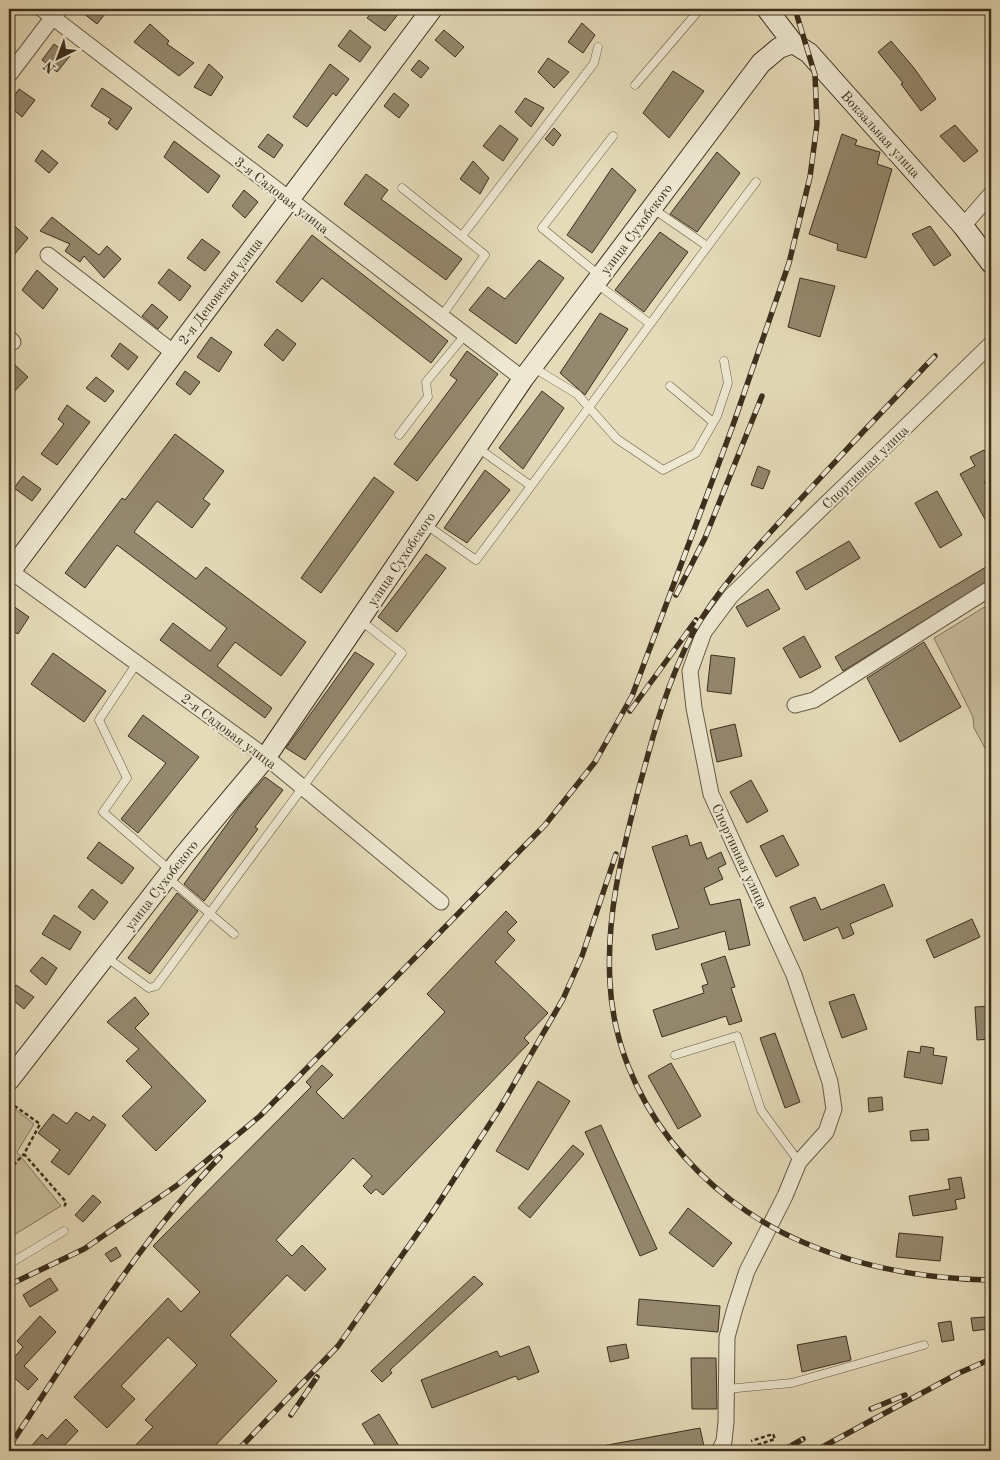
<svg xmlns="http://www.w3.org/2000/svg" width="1000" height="1460" viewBox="0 0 1000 1460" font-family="'Old Standard TT',serif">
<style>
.green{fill:#c8be9e;stroke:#82765e}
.building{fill:#94886e;stroke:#3c2f1d}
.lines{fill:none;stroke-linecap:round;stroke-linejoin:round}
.lane-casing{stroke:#665a44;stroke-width:9}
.street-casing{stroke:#665a44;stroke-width:17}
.secondary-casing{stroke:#3c2f1d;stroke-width:22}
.path{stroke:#3c2f1d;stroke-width:2.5;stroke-dasharray:4 2.5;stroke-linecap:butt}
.lane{stroke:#eee8d2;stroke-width:8}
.street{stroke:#eee8d2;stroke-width:15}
.secondary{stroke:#eee8d2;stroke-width:20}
.rail-casing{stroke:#3c2f1d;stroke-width:5.5}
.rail{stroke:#eee8d2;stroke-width:4;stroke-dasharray:11;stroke-linecap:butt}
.labels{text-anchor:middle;stroke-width:4.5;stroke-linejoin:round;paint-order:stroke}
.street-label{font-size:14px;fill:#3c2f1d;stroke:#eee8d2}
</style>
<rect width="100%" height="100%" fill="#e5dbb9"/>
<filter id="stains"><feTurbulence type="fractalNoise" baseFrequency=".004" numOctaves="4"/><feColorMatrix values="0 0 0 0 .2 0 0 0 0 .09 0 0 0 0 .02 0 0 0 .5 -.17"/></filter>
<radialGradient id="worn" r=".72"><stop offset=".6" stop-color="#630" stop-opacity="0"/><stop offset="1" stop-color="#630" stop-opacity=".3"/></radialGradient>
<!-- green -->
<g class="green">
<polygon points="991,603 991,759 974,728 973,717 934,638"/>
<polygon points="10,1105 34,1124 17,1152 61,1206 9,1238"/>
</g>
<!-- building -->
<g class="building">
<polygon points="78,9 109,9 97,24"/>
<polygon points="375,9 393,9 399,13 385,31 367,18"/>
<polygon points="582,23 595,35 583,53 568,42"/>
<polygon points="150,24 169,41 167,44 194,63 179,76 134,42"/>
<polygon points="350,30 371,47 360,62 338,46"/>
<polygon points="444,30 464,47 455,57 435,40"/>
<polygon points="891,41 914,68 936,99 921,111 901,84 903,83 878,52"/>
<polygon points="54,44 70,56 57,72 42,60"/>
<polygon points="548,58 569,72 554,88 538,72"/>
<polygon points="419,60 429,68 421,78 411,70"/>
<polygon points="209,64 223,77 211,96 194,87"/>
<polygon points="330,64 349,79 336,96 333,93 307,127 293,117"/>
<polygon points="673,71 704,91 669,138 643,113"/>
<polygon points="102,88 132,108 117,130 108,123 111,119 91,106"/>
<polygon points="19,89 35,100 22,117 9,106 9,103"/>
<polygon points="394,93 409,105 399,118 384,106"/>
<polygon points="525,98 544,108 531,127 515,112"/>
<polygon points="500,125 518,139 503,161 483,146"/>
<polygon points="955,125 978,151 964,162 940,136"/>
<polygon points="554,128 561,135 553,146 545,139"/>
<polygon points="268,134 283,145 274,158 258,147"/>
<polygon points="842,134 857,140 855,145 880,152 877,164 892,169 866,258 837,250 838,244 809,234"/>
<polygon points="174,141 220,176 208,193 164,157"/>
<polygon points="42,150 58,163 49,173 35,161"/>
<polygon points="717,152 740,173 697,232 670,214"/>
<polygon points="473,161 489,178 480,194 460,179"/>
<polygon points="612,168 636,190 592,253 567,235"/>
<polygon points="366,174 388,190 381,199 462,259 446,280 344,204"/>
<polygon points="244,190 258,202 245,218 232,206"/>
<polygon points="52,217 99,255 107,246 121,259 104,278 84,256 80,262 65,251 70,244 40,231"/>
<polygon points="9,221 28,238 9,261"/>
<polygon points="930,226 951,255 934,266 912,234"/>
<polygon points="660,232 688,252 644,312 615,290"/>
<polygon points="312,235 448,341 431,363 322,278 302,302 276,282"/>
<polygon points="202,239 220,252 205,271 187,258"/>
<polygon points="539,260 564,278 516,344 469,310 488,287 505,299"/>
<polygon points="169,269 191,286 180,301 158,283"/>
<polygon points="37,270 58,289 43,309 22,290"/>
<polygon points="800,278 835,286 820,337 788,327"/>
<polygon points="152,304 168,317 158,329 142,316"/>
<polygon points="600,313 628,329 585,395 560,373"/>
<polygon points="277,329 296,344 283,361 264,345"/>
<polygon points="211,337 232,352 219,372 197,357"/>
<polygon points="120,343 138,357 128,370 111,356"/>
<polygon points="467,351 498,374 417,481 394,464 457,380 450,375"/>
<polygon points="15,365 28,377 9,397 9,371"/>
<polygon points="185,371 200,382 190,395 176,384"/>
<polygon points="96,377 114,391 105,402 86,388"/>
<polygon points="542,391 564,408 523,469 499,448"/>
<polygon points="67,405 90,422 57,465 41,454 64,424 58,419"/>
<polygon points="175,434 224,471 203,499 210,504 192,528 157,501 134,532 196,579 206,567 306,642 281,676 235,642 217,666 272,708 265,718 160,640 173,623 210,651 227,628 117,545 85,588 65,573 122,498 125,500"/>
<polygon points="984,450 991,462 991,478 984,482 991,495 991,530 960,474 975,466 970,457"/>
<polygon points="758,466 770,471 763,489 751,485"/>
<polygon points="485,470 510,490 467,543 444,528"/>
<polygon points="23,476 41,489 32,501 14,488"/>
<polygon points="374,477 394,492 321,593 301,578"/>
<polygon points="937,491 962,535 940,548 915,503"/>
<polygon points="849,541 860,558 806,590 796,572"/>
<polygon points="426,554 446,568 397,632 378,617"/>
<polygon points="991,564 991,579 843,671 835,657"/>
<polygon points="768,589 780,609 747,627 736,607"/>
<polygon points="9,603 29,617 18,634 9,629"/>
<polygon points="804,636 821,667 800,678 783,648"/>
<polygon points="924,642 961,707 900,742 867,678"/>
<polygon points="355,652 374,664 305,760 286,748"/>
<polygon points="53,653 106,691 84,722 31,684"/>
<polygon points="711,655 735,658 731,694 707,691"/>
<polygon points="143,715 199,757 138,833 121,819 166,763 128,736"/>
<polygon points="735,724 742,756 717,762 710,730"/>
<polygon points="265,777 283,790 255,827 258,829 204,901 184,884 240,806"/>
<polygon points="751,780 768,811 747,823 730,792"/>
<polygon points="687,835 690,846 701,842 707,859 721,852 726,864 718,868 723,879 704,888 710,905 740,899 750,945 729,950 725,931 656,950 652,935 679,928 652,847"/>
<polygon points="783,835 799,865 776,877 760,846"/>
<polygon points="99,842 134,868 122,884 87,858"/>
<polygon points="884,884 893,906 850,924 854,934 843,939 838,927 804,941 790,907 815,897 821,910"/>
<polygon points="92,889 108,902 94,920 78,907"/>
<polygon points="177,893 198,911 150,974 128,958"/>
<polygon points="506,911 517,922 507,932 515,940 495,962 548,1013 524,1038 529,1043 383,1195 376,1189 371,1194 363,1186 372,1176 353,1158 276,1240 292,1256 302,1245 326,1269 305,1291 287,1275 230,1335 277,1381 210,1451 130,1451 153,1427 145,1420 197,1365 168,1337 121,1386 135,1399 107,1428 74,1397 168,1298 181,1312 200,1292 153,1246 311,1087 306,1082 322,1065 333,1075 316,1092 343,1119 445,1012 427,994"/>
<polygon points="54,915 81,932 70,950 42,934"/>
<polygon points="972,919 980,937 934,958 926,940"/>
<polygon points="725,956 735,987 731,988 742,1021 729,1025 726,1016 662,1037 653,1010 704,993 702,986 708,984 701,964"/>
<polygon points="42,957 57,968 46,985 30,971"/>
<polygon points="16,985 34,997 24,1009 9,997"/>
<polygon points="854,994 867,1029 842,1038 829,1002"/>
<polygon points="135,997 149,1014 135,1028 206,1101 156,1151 122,1116 152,1087 126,1061 139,1049 107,1022"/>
<polygon points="991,1006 991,1039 977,1040 975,1007"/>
<polygon points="775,1033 800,1102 785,1108 760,1038"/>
<polygon points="921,1046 934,1048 933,1055 947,1057 942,1084 904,1077 908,1051 920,1053"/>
<polygon points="671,1063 701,1116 678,1129 648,1076"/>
<polygon points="538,1081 570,1101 528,1170 496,1151"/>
<polygon points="882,1097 883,1110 869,1112 868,1098"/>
<polygon points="76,1112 90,1121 93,1116 106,1125 69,1175 51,1162 60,1150 38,1133 53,1114 67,1124"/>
<polygon points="601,1125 657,1249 640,1256 585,1132"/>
<polygon points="928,1129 929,1140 911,1141 910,1131"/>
<polygon points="573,1145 584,1154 530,1218 518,1208"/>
<polygon points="961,1177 965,1198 955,1200 957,1209 913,1216 909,1196 950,1189 948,1179"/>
<polygon points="93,1195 101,1202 83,1222 75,1215"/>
<polygon points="688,1208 732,1243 713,1267 669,1233"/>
<polygon points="899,1233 943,1237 940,1261 896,1257"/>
<polygon points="116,1247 121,1256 111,1262 105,1254"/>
<polygon points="474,1276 483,1284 390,1370 392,1373 382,1382 371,1371"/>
<polygon points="50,1278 58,1290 30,1307 23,1295"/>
<polygon points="639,1299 720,1306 718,1332 637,1325"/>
<polygon points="40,1316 56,1332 24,1366 38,1379 28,1390 9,1373 9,1364 23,1347 17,1341"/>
<polygon points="985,1317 987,1329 973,1331 971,1318"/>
<polygon points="951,1321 954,1340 942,1342 938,1323"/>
<polygon points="846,1336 851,1360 802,1372 797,1345"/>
<polygon points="626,1344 629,1358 610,1362 607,1347"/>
<polygon points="529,1346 539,1372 518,1380 516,1376 432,1408 421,1380 497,1351 500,1357"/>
<polygon points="691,1358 716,1358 717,1409 692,1409"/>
<polygon points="379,1414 402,1451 379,1451 362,1424"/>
<polygon points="66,1419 78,1431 61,1449 58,1445 52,1451 27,1451 42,1434 47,1439"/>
<polygon points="700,1428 705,1451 602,1451 602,1446"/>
</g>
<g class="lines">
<!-- lane casing -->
<g class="lane-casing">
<g id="lane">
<polyline points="635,85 700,9"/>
<polyline points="402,188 485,255 441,317"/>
<polyline points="652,208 707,246"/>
<polyline points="462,236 594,63 598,47"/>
<polyline points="600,276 542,228 613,136"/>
<polyline points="597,284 649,323"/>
<polyline points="534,368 577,394 617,439 663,470 696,453 717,416 728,383 724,361"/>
<polyline points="670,386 713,422"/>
<polyline points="399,435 428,397 426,382 465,335"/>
<polyline points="478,448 531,486"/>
<path d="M425,524L476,560C570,435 661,307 756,182"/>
<polyline points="137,663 99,720 127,778 103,812 171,871"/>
<polyline points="167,877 234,934"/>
<polyline points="106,957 149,988 156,986 402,653 360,620"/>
<polyline points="675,1055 737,1036 761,1110 799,1162"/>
<polyline points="9,1264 64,1231"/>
<polyline points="9,1311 9,1346"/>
<polyline points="727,1389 792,1383 924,1345"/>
</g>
</g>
<!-- street casing -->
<g class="street-casing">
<g id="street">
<polyline points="42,9 523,379"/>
<polyline points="9,75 59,9"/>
<polyline points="963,226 991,194"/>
<polyline points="48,255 174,353"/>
<polyline points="9,338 13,342"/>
<polyline points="9,570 266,757 441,902"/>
<polyline points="795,705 814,700 991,588"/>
<polyline points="719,1451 724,1441 726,1422 727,1337 735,1308 747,1271 785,1196 799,1162 826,1132 834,1109 830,1082 794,975 711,794 694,708 690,671 704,632 731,596 991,344"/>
</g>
</g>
<!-- secondary casing -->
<g class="secondary-casing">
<g id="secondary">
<polyline points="767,9 793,43 809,53 963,226 991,263"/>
<polyline points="9,573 432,9"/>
<polyline points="9,1080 184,855 266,757 523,379 761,63 779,48 793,43"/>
</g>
</g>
<!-- path -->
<g class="path">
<polyline points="9,1102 40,1124 24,1154 66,1202 64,1208"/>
<polyline points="9,1170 24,1154"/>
<polyline points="739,1451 775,1439 773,1434 751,1441"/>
</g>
<!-- lane -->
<use href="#lane" class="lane"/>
<!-- street -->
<use href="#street" class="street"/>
<!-- secondary -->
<use href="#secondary" class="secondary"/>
<!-- rail casing -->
<g class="rail-casing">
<g id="rail">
<path d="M935,356C888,405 842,454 796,504C759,545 720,585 693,633C666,683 652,740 637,795C621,857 606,918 610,983C616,1099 700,1199 805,1243C863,1268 929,1279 991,1280"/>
<polyline points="676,595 705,538 762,396"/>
<polyline points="630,711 696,620"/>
<polyline points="9,1285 84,1249 176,1186 260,1116 545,825 595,762 632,696 732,428 789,263 810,177 817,124 815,75 795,9"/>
<polyline points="871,1409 905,1395"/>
<polyline points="291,1415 317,1377"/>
<path d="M9,1447C75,1348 137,1243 220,1157"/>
<polyline points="237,1451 338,1346 434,1210 500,1108 563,999 582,956 616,854"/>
<polyline points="782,1451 803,1439"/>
<polyline points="815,1451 959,1373 991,1359"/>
</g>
</g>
<!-- rail -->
<use href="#rail" class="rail"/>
</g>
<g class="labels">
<!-- street labels -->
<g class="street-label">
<text transform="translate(881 134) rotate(48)" y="5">Вокзальная улица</text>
<text transform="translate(282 195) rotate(38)" y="5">3-я Садовая улица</text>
<text transform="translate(636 229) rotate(-53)" y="5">улица Сухобского</text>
<text transform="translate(220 291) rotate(-53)" y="5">2-я Деповская улица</text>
<text transform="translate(865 467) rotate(-44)" y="5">Спортивная улица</text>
<text transform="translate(401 559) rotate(-56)" y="5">улица Сухобского</text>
<text transform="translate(229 731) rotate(37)" y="5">2-я Садовая улица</text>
<text transform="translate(740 856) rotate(65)" y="5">Спортивная улица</text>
<text transform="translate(161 885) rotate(-52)" y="5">улица Сухобского</text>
</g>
</g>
<!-- margin -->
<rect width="1000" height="1460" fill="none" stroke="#e5dbb9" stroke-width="30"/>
<rect x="10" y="10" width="980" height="1440" fill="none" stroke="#3c2f1d" stroke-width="2.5"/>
<rect x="15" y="15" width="970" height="1430" fill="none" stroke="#3c2f1d"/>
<!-- north arrow -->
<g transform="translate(58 58) rotate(222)" stroke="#eee8d2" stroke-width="4" paint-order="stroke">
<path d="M0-4L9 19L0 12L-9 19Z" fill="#3c2f1d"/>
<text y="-8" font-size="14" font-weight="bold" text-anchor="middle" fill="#3c2f1d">N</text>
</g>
<rect width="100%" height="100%" filter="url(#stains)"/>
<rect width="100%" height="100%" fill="url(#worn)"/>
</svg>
